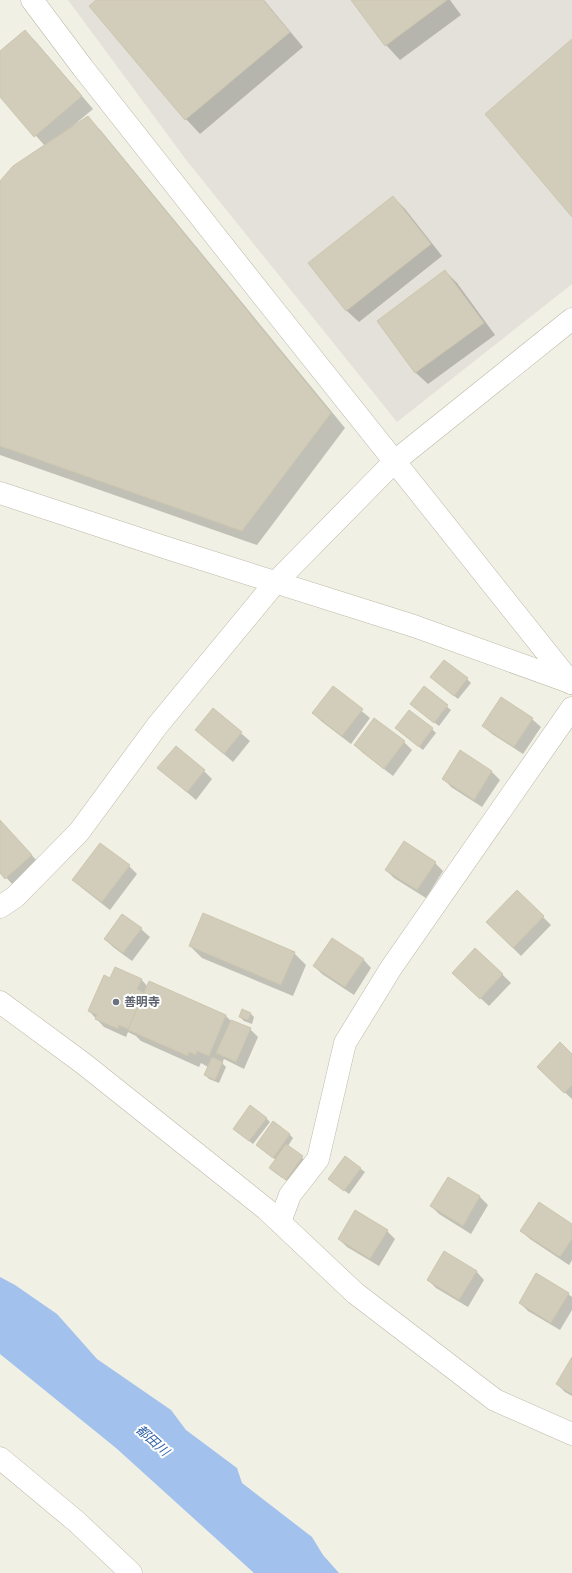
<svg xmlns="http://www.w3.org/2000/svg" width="572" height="1573" viewBox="0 0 572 1573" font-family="'Fira Sans','Noto Sans JP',sans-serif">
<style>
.industrial{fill:#e3e1d9}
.water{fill:#a2c1ed}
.shadow{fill:#0003}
.building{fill:#d2cdba;stroke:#cdc6ae}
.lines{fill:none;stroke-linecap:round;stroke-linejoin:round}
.minor-casing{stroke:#bcb9a7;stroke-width:23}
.minor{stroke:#fff;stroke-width:22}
.worship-dot{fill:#6b7280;stroke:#fff;stroke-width:1.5}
.labels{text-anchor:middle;stroke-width:4;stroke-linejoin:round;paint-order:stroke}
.worship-label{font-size:12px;font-weight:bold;fill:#5b616d;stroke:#fff;text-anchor:start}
.water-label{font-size:13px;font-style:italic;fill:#3263aa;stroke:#fff}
</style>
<rect width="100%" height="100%" fill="#f1f0e4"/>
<!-- industrial -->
<polygon class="industrial" points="68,0 572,0 572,284 397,422 187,161"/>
<!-- water -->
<polygon class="water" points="0,1277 15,1285 57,1314 97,1359 171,1410 186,1430 237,1468 242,1483 312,1537 323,1555 339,1573 254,1573 116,1448 0,1354"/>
<!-- shadow -->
<g class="shadow">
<polygon points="98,0 264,0 303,47 200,134 186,119 90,6"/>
<polygon points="352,0 450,0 461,15 400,60 386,45"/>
<polygon points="25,31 37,43 93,109 74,125 75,126 88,117 102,132 345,428 257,545 0,455 0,182 45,146 0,95 0,53"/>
<polygon points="393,197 405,209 442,256 359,322 347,311 309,263"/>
<polygon points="445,271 457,283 495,335 428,384 416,373 378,321"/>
<polygon points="431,677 467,679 471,683 458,699"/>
<polygon points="333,687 370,718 351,744 321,721 313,713"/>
<polygon points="424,688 451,710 439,726 411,704"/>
<polygon points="501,698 532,719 541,727 523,754 492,734 483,726"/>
<polygon points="213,709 250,741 233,762 196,730"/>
<polygon points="375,720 404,742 412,750 393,776 363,753 355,745"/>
<polygon points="432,729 436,733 423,750 400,732"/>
<polygon points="461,752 492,772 500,780 482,807 451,787 443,778"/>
<polygon points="159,768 204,771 212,779 196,800"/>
<polygon points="0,821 39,863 14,886 0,871"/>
<polygon points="435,863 443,871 426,898 394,878 386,870"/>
<polygon points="129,866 137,874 110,910 82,888 74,880"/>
<polygon points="517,891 551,925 521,956 487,922"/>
<polygon points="123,915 141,929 150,937 132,961 113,947 105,939"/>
<polygon points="190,946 294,953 306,965 293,996 202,958"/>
<polygon points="476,949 511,983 489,1006 462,981"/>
<polygon points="363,959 371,968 354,995 322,974 314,966"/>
<polygon points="111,979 141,979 148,987 150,983 226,1016 231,1021 250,1029 258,1037 244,1069 224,1059 222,1063 226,1067 219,1083 209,1079 205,1075 208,1067 201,1063 199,1067 141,1041 136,1036 128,1032 126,1037 104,1027 89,1011"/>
<polygon points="250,1013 254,1017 252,1024 244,1021 240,1017"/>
<polygon points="572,1055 572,1099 546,1075"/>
<polygon points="266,1118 270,1122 253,1144 234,1129"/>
<polygon points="289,1134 293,1138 288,1146 306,1161 290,1183 274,1172 276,1160 261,1149"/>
<polygon points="345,1157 365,1172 349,1194 329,1179"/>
<polygon points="448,1178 480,1197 488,1205 471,1234 439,1214 431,1206"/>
<polygon points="572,1225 572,1260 569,1265 530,1239 521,1231"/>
<polygon points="387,1231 395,1239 379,1266 347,1247 339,1239"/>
<polygon points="476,1271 484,1280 468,1307 436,1288 428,1280"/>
<polygon points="568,1294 572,1297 572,1310 560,1330 528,1311 520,1303"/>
<polygon points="572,1359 572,1396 565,1392 557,1384"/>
</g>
<!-- building -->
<g class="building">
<polygon points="96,0 263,0 290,32 185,120 89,6"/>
<polygon points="351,0 447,0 385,46"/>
<polygon points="25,30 82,96 34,137 0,97 0,51"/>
<polygon points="572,39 572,217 485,114"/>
<polygon points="88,116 331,413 242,531 0,446 0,181 13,166"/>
<polygon points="393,196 431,244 346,311 308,263"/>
<polygon points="445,270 484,323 415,373 377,321"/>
<polygon points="444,660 468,678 454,696 430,677"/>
<polygon points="333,686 363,709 342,736 312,713"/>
<polygon points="424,686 448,705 434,723 410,704"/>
<polygon points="501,697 533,718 514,747 482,726"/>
<polygon points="213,708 242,732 224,754 195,730"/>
<polygon points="409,710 433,728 419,747 395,728"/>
<polygon points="374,718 405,741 384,769 354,745"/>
<polygon points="176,746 205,770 187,792 157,768"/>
<polygon points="460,750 492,771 474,800 442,779"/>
<polygon points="0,820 32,855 5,879 0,873"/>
<polygon points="404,841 436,862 417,890 385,870"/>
<polygon points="100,843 130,865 102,902 72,880"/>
<polygon points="517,890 544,916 513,948 486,922"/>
<polygon points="203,913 295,952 281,985 189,946"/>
<polygon points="122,914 142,928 123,953 104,939"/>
<polygon points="332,938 364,959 345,987 313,966"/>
<polygon points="475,948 503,974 480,999 452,973"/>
<polygon points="115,967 142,979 137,989 144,993 128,1029 119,1025 118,1029 95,1019 97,1015 88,1011 104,975 110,978"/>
<polygon points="149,981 226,1015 209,1056 197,1051 196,1055 189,1052 188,1056 128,1030"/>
<polygon points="242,1009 251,1013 248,1020 239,1017"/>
<polygon points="231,1020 251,1028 236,1062 216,1053"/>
<polygon points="560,1042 572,1054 572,1085 564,1093 537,1067"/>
<polygon points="212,1057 223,1062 215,1080 204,1075"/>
<polygon points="250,1105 267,1118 249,1141 233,1129"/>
<polygon points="273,1121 290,1134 273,1158 256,1145"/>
<polygon points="286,1144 303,1156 286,1180 269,1168"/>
<polygon points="345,1156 361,1168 344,1191 328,1179"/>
<polygon points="448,1177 480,1196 463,1226 430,1206"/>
<polygon points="539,1202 572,1224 572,1239 560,1257 520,1231"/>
<polygon points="355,1210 388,1230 370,1259 338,1239"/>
<polygon points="444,1251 477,1271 459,1300 427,1280"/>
<polygon points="536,1273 569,1293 551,1323 519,1303"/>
<polygon points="572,1357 572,1394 556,1384"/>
</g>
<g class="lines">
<!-- minor casing -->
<g class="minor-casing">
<g id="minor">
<polyline points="32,0 83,68 247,276 571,683"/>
<polyline points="0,493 167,548 414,626 572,683"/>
<polyline points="0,907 15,897 79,832 157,726 275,583 395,461 572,319"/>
<polyline points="0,1002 84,1064 266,1209 355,1293 495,1400 572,1434"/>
<polyline points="280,1222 290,1195 318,1159 345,1043 391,968 572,708"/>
<polyline points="0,1458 77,1522 131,1573"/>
</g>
</g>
<!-- minor -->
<use href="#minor" class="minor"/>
</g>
<!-- markers -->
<circle class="worship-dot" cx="116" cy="1002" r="4"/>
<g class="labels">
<!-- worship labels -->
<g class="worship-label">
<text x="124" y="1006">善明寺</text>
</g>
<!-- water labels -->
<g class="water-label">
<text transform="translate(153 1440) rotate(42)" y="5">都田川</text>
</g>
</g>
</svg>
